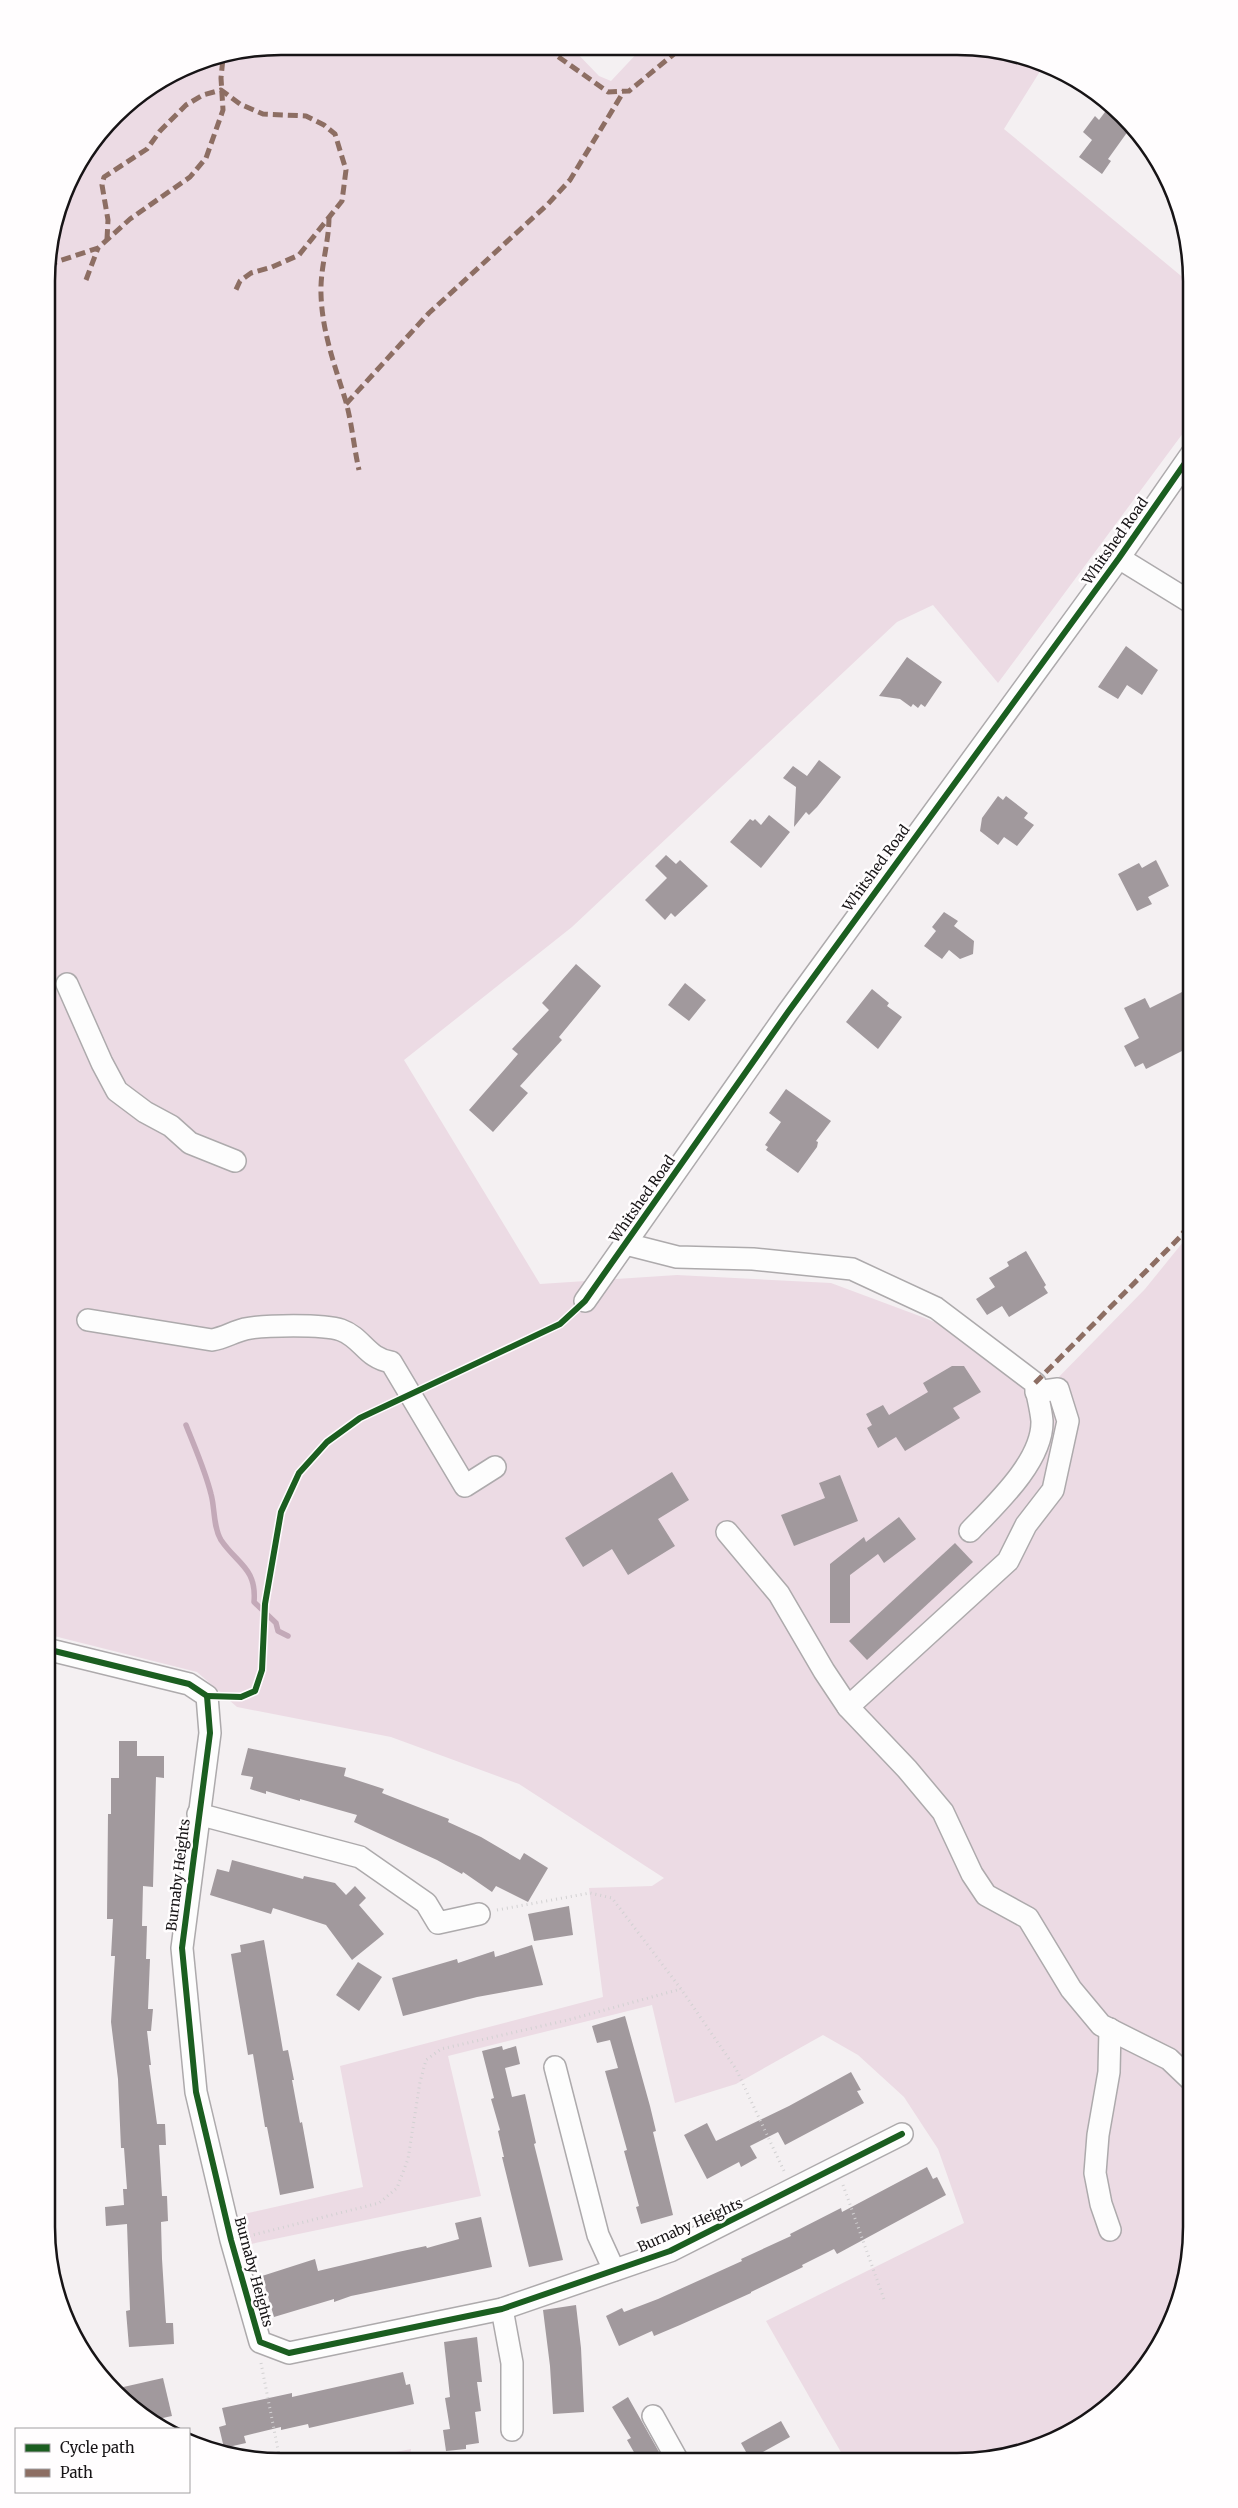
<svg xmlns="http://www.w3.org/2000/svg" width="1238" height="2508" viewBox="0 0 1238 2508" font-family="Merriweather,serif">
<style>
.green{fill:#ecdbe4}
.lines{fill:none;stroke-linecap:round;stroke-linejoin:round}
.stream{stroke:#c3a9b8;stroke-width:5.5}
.building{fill:#a1999d}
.minor-casing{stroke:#adaaac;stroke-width:24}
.path{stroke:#d2d1d2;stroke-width:3;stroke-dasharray:1 4;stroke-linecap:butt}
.minor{stroke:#fdfdfd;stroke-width:21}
.quiet{stroke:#8d6e63;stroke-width:5;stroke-dasharray:10 5;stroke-linecap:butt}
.cycleway-casing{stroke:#fffdfe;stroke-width:9}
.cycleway{stroke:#1b5e20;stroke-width:6}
.labels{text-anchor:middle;stroke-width:5;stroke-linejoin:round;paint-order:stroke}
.street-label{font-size:14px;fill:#171416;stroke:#fffdfe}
.rim{fill:none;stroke:#171416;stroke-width:2.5}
</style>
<rect width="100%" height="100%" fill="#f4f0f2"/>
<!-- green -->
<g class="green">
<polygon points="281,46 572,48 599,76 611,81 642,48 1003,51 1044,65 1004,129 1192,285 1192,421 998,683 933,605 897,622 572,927 404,1060 540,1284 677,1275 831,1283 925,1318 1029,1363 1049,1387 1145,1289 1192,1231 1191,2242 1179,2303 1143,2370 1088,2422 1032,2449 957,2462 846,2461 766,2321 964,2223 938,2149 904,2097 858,2055 823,2035 736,2084 675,2103 652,2005 448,2056 481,2196 251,2244 244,2214 363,2187 340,2066 603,1997 589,1888 652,1886 664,1878 519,1784 391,1737 237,1707 197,1672 46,1634 47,265 71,177 126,105 191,64"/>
<polygon points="411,2449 410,2460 356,2460"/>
</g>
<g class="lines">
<!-- stream -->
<path class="stream" d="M186,1425C195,1448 205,1470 211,1494C215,1508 213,1527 221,1540C237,1564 257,1568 254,1602L276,1623L278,1631L288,1636"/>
</g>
<!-- building -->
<g class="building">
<polygon points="1111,104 1131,127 1108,159 1111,161 1102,174 1079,157 1092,140 1083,132 1095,116 1099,120"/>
<polygon points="1126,646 1158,670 1142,695 1127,685 1118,699 1098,687"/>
<polygon points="907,657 942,682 925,707 921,704 918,708 913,704 911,707 900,699 879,696"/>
<polygon points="819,760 841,777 817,807 809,815 806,812 794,827 796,787 783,778 793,766 807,776"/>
<polygon points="998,796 1003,800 1006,796 1028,813 1024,818 1034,825 1017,846 1004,837 998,845 980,831 982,818"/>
<polygon points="769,815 790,832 761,868 730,842 750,819 753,821 755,819 761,825"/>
<polygon points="666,855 676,864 680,860 708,886 675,917 671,913 665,920 645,900 667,878 655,866"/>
<polygon points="1156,860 1169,886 1148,897 1152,904 1137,911 1118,874 1139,863 1142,868"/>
<polygon points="944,912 958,921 954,926 974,941 973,954 960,959 949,950 942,959 924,946 936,931 932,927"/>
<polygon points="576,964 601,986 559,1037 562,1040 520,1086 528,1093 493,1132 469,1110 518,1054 512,1049 549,1010 542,1003"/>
<polygon points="685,983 706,1000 689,1021 668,1005"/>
<polygon points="1192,987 1192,1046 1146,1069 1143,1063 1135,1067 1124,1046 1139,1038 1124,1008 1145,998 1150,1008"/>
<polygon points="872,989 889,1003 887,1006 902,1017 878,1049 846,1022"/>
<polygon points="786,1089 831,1121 816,1141 818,1142 817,1147 798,1173 766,1150 768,1147 765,1145 781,1122 769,1113"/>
<polygon points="1026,1251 1046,1285 1044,1287 1048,1293 1009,1317 1002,1306 987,1315 976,1299 995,1287 989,1278 1009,1266 1007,1262"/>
<polygon points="952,1366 964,1366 981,1392 953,1408 960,1418 905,1451 896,1437 878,1448 867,1428 872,1425 866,1414 883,1405 889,1415 928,1392 923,1383"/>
<polygon points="672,1472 689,1500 658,1519 675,1546 628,1575 612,1549 583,1567 565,1538"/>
<polygon points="840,1475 858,1521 794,1546 781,1515 825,1498 819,1483"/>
<polygon points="899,1517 916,1539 884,1563 878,1554 850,1575 850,1623 830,1623 830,1564 864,1537 866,1542"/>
<polygon points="955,1543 973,1562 867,1660 849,1641"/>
<polygon points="119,1741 137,1741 137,1756 164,1756 164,1778 156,1777 153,1887 143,1886 142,1926 147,1926 146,1959 150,1959 148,2009 153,2009 151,2031 147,2031 151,2065 149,2065 157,2124 165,2124 166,2145 159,2145 162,2196 167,2196 168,2221 161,2222 162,2259 166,2323 173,2323 174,2344 129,2347 126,2311 130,2310 127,2224 106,2226 105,2207 124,2205 123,2189 127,2189 124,2148 121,2148 118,2079 111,2022 115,1956 111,1956 113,1919 107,1919 108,1814 111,1814 111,1778 119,1778"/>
<polygon points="248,1748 346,1768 344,1776 384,1789 382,1793 449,1819 448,1822 481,1837 520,1860 524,1853 548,1868 528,1902 496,1886 492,1892 463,1872 462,1874 437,1860 354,1822 357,1815 300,1799 300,1801 266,1791 266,1794 250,1789 253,1777 241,1775"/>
<polygon points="232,1860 303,1879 304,1876 335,1883 346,1895 355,1886 366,1898 359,1905 384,1934 352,1960 326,1925 273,1908 271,1914 210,1895 217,1869 229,1872"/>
<polygon points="569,1906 573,1935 534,1941 528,1914"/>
<polygon points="264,1940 283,2051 288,2050 294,2080 292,2080 300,2123 302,2122 314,2188 280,2195 267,2127 265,2127 253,2054 248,2055 231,1954 241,1952 240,1945"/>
<polygon points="532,1945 543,1985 477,1997 403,2016 392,1978 457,1959 458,1963 494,1951 495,1957"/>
<polygon points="358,1962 382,1977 359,2011 336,1995"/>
<polygon points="625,2016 650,2106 656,2131 653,2132 673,2215 641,2224 636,2207 639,2206 624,2151 627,2150 605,2071 618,2068 610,2040 597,2043 592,2026"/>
<polygon points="502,2046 503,2050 516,2046 520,2064 505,2068 512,2097 525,2094 536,2143 534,2144 563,2260 529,2267 502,2157 504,2157 498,2131 500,2130 491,2099 494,2098 482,2051"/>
<polygon points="851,2072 861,2090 857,2091 864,2103 785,2145 778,2132 750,2146 757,2158 741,2167 739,2162 707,2179 684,2135 707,2123 716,2141 789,2106"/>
<polygon points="927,2167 933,2179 937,2177 946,2195 837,2254 834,2249 802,2265 803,2267 751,2292 751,2293 680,2325 654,2336 652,2331 619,2346 606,2316 622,2308 624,2312 658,2299 742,2261 741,2259 791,2236 790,2234 841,2208 842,2212"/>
<polygon points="481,2217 492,2267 351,2296 334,2302 334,2299 274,2317 262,2276 315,2259 318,2271 398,2252 426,2246 427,2248 459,2239 455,2223"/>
<polygon points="576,2305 581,2348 584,2412 553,2414 550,2366 543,2310"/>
<polygon points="477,2337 482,2382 477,2382 481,2411 475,2412 479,2443 466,2445 466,2449 446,2451 443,2430 450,2429 445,2398 450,2397 444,2342"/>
<polygon points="403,2372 406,2385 410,2384 414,2404 309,2428 308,2424 281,2430 281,2427 244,2436 246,2443 224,2448 219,2427 226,2425 222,2408 292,2393 292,2397"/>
<polygon points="163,2378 172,2416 153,2420 122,2398 119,2388"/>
<polygon points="628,2397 659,2452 644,2461 639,2461 627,2440 631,2438 612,2407"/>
<polygon points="781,2421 790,2437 750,2459 741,2443"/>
</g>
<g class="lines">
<!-- minor casing -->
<g class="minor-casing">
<g id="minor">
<polyline points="1119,558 1192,603"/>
<polyline points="67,984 102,1063 117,1091 145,1112 171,1126 190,1143 235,1161"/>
<path d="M626,1244L677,1257L753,1259L852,1269L936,1308L1035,1383C1037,1395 1041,1409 1042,1421C1043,1461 995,1505 970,1531"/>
<polyline points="585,1301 788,1012 1119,558 1192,453"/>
<path d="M88,1320L212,1340C224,1338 233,1332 245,1329C263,1325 324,1324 341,1330C363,1338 366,1358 391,1362L465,1486L495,1467"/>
<polyline points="727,1532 779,1594 824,1671 848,1707 907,1769 943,1812 972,1874 986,1895 1028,1918 1071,1989 1101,2025 1169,2059 1191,2080"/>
<polyline points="46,1649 189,1684 207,1696 210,1733 182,1948 196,2092 231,2240 260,2342 289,2353 502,2309 670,2251 902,2134"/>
<polyline points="848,1707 1008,1561 1026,1525 1053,1490 1068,1421 1058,1389 1036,1392"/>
<polyline points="198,1814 360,1857 426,1903 438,1923 479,1914"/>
<polyline points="1110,2029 1109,2072 1098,2135 1095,2173 1101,2204 1110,2230"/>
<polyline points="555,2067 598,2235 614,2270"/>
<polyline points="502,2309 512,2363 512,2430"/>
<polyline points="653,2416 678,2461"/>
</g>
</g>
<!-- path -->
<g class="path">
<polyline points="429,1386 560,1324 572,1313"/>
<path d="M227,1696L241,1697L255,1691C264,1662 262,1634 265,1604C277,1498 293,1450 394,1403"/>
<polyline points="497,1910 590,1893 612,1898 681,1989 736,2069 784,2171"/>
<polyline points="843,2185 885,2302"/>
<polyline points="249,2236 379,2203 397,2188 408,2159 420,2082 426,2060 441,2049 568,2020 681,1989"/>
<polyline points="261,2363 280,2460"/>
</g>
<!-- minor -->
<use href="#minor" class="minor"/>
<!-- quiet -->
<g class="quiet">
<polyline points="546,48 608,92 629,91 680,49"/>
<path d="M329,217C329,243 320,268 321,294C322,332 335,366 346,402C352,424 354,448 359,470"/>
<polyline points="107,239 108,220 102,185 104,177 147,149 160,131 186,105 203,95 221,90 240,104 263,114 306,116 324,125 335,134 346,170 342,201 299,255 272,267 251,273 240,281 234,294"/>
<polyline points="47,262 53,263 98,248 130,219 190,177 206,158 223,110 221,78 223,58"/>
<polyline points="86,280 98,248"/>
<polyline points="346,404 429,313 548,204 570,180 624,91"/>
<polyline points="1035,1383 1180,1237 1192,1221"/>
</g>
<!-- cycleway casing -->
<g class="cycleway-casing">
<g id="cycleway">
<polyline points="46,1649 189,1684 207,1696"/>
<polyline points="207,1696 241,1697 255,1691 262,1670 265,1604 281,1512 299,1473 327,1442 360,1418 560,1324 585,1301 788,1012 1119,558 1192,453"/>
<polyline points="207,1696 210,1733 182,1948 196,2092 231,2240 260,2342 289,2353 502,2309 670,2251 902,2134"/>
</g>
</g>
<!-- cycleway -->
<use href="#cycleway" class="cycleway"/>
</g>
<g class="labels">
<!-- street labels -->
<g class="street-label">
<text transform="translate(1115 541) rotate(-55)" y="5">Whitshed Road</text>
<text transform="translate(876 868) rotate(-54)" y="5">Whitshed Road</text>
<text transform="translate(642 1199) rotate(-55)" y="5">Whitshed Road</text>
<text transform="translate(178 1875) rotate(-83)" y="5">Burnaby Heights</text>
<text transform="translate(690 2225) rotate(-24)" y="5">Burnaby Heights</text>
<text transform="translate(254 2272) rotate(75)" y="5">Burnaby Heights</text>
</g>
</g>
<!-- crop -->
<path d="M0 0H1238V2508H0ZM281 55H957A226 226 0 0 1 1183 281V2227A226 226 0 0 1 957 2453H281A226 226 0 0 1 55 2227V281A226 226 0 0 1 281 55Z" fill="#fffdfe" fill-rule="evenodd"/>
<path class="rim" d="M281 55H957A226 226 0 0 1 1183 281V2227A226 226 0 0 1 957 2453H281A226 226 0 0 1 55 2227V281A226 226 0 0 1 281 55Z"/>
<!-- legend -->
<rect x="15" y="2428" width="175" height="65" fill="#fffdfe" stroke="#a2a0a1"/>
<rect x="25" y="2444" width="25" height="8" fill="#1b5e20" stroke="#a2a0a1"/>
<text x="60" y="2453" font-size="15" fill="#171416">Cycle path</text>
<rect x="25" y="2469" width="25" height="8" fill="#8d6e63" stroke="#a2a0a1"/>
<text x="60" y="2478" font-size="15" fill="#171416">Path</text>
</svg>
